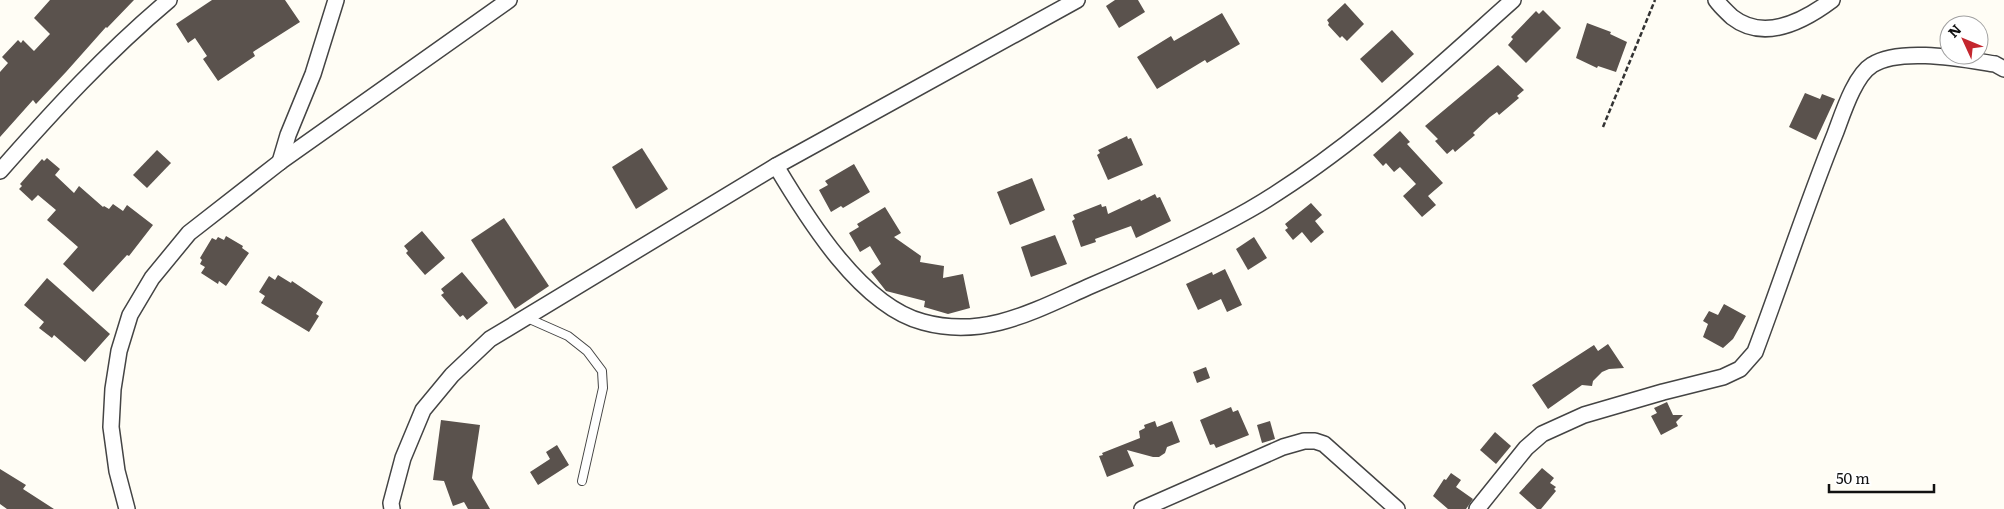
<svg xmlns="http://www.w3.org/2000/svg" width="2004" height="509" viewBox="0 0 2004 509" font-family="Literata,serif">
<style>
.building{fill:#5a524d}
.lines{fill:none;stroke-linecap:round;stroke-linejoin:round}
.lane-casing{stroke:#444;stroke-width:10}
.street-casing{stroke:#444;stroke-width:18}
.path{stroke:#333;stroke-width:2.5;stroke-dasharray:5 2.5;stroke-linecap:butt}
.lane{stroke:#fff;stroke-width:8}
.street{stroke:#fff;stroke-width:15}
</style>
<rect width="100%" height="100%" fill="#fffdf5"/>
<!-- building -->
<g class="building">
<polygon points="50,0 134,0 107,28 106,27 66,72 36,104 33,100 0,137 0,72 8,63 2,57 18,40 21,43 23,40 34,51 50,34 34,18"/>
<polygon points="212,0 285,0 300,22 253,52 255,56 218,81 203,59 207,56 195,38 188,43 176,24"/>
<polygon points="1115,0 1138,0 1145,12 1119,28 1106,6"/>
<polygon points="1345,3 1364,24 1347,41 1342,36 1340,38 1328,25 1329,23 1327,20"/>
<polygon points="1543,10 1561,28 1526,63 1508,45 1513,39 1511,37 1536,11 1539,14"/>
<polygon points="1222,13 1240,44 1207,63 1205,60 1157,89 1137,57 1171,36 1174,41"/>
<polygon points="1587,23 1611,32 1610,34 1627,42 1616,72 1598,66 1597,68 1576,58"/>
<polygon points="1392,30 1414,54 1382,83 1360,59"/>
<polygon points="1498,65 1524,90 1517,96 1519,98 1499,115 1497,112 1490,117 1473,133 1475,135 1455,152 1453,149 1447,154 1435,141 1438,139 1425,126"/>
<polygon points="1805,93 1820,99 1822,94 1835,99 1816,140 1789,127"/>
<polygon points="1400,131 1410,142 1407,144 1443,183 1428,196 1436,205 1422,217 1403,196 1416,184 1400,167 1394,172 1386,163 1383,166 1373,155"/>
<polygon points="1127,136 1128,139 1131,138 1143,165 1108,180 1097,155 1100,153 1098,150"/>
<polygon points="642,148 668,189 636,209 612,167"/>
<polygon points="157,150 171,163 147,188 133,175"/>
<polygon points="47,158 60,169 55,175 74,193 79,186 103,207 104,206 109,209 113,204 123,211 127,205 153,225 129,256 127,255 93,292 63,264 78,247 47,220 56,210 38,195 32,201 19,189 22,186 20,184 42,159 44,161"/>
<polygon points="854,164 870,192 843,208 841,206 831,212 819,190 828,185 825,181"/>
<polygon points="1032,178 1045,210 1010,225 997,192"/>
<polygon points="1155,194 1157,198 1160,197 1171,221 1136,238 1131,226 1095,239 1096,242 1081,247 1072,221 1075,219 1073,215 1101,204 1102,207 1106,206 1108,214 1140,199 1141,201"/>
<polygon points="1311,203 1322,215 1315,221 1324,232 1311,243 1302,232 1293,240 1285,230 1288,228 1285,224"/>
<polygon points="885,207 901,233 894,237 921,256 920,262 944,266 943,278 963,274 970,308 948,314 924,307 925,301 886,291 871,272 881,264 870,246 860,252 849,233 859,227 857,224"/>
<polygon points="504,218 549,286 515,309 471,240"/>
<polygon points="422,231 445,258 425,275 406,253 408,251 404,246"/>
<polygon points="1055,235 1067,264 1031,277 1021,247"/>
<polygon points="226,236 243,246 242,248 249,253 226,286 219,281 218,284 201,273 205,267 200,264 202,260 200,258 212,238 216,240 218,237 224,240"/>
<polygon points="1254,237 1267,258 1248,270 1236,249"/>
<polygon points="1225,269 1242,305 1227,312 1221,299 1198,310 1186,284 1212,272 1213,275"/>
<polygon points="462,272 488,303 467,320 463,315 460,317 441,295 444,293 441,289"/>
<polygon points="278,275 291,283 292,281 323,302 316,314 319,316 309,332 261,303 265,296 259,292 269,276 275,280"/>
<polygon points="47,278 110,334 85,362 54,335 52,338 39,328 44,322 24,305"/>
<polygon points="1724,304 1746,316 1733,339 1723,348 1703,337 1708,324 1703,321 1709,311 1718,315"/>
<polygon points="1608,344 1624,368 1609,369 1602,372 1593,381 1592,386 1582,385 1548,409 1532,385 1594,345 1598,351"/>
<polygon points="1206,367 1210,378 1197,383 1193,372"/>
<polygon points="1667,402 1673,415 1683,415 1676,422 1678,426 1661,435 1651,416 1657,413 1654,408"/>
<polygon points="1231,407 1233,412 1238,410 1249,435 1216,448 1214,444 1210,445 1200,420"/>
<polygon points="441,420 480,425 472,478 490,509 468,509 464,502 453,506 444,481 433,480"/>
<polygon points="1155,421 1157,427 1172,421 1180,442 1167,447 1165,453 1159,457 1153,457 1127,450 1134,466 1107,477 1099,456 1103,455 1102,453 1140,438 1139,431 1145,428 1144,425"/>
<polygon points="1270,421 1275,439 1262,443 1257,425"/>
<polygon points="1495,432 1511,446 1496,464 1480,450"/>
<polygon points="557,445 569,465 538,485 530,472 550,459 546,452"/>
<polygon points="1542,468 1554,478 1550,483 1556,487 1554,489 1556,491 1541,509 1537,509 1519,493"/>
<polygon points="0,469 26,485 23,489 54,509 7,509 0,504"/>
<polygon points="1451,473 1461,480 1456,487 1473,499 1466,509 1448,509 1433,496 1444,479 1446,480"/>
</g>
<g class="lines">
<!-- lane casing -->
<g class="lane-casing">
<polyline id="lane" points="525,317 568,336 587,351 602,371 603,388 582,481"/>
</g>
<!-- street casing -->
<g class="street-casing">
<g id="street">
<path d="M1716,0C1721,7 1726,11 1732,17C1764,42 1804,21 1832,0"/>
<polyline points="280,162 288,135 313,74 336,0"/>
<path d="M776,166C807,218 861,306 923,322C984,339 1034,311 1088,287C1142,264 1198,239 1249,210C1347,153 1429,75 1513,0"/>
<path d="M0,171C53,111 107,52 169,0"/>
<polyline points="127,509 117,471 111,427 113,389 119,351 130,315 152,278 189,233 280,162 509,0"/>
<polyline points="392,509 391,503 403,458 423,410 452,375 490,339 776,166 1077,0"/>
<polyline points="1142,509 1283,447 1304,441 1315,441 1324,444 1397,509"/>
<path d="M1477,509L1526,448L1542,434L1584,415L1663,392L1723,377L1740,369L1755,352C1782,280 1806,206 1835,134C1842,116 1854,76 1872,65C1900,47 1962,59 1995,64L2004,69"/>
</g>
</g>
<!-- path -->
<polyline class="path" points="1603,127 1655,0"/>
<!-- lane -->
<use href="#lane" class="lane"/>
<!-- street -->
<use href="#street" class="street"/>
</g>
<!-- north arrow -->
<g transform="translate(1964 40) rotate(314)"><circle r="24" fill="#ffffff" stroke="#a0a0a0"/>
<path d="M0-4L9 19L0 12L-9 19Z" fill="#c4262e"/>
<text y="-8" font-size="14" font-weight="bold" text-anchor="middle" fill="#111111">N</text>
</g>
<!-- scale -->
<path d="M1829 484v8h105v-8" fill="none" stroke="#111111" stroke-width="2.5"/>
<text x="1836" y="484" font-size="15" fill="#111111" stroke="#ffffff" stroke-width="4" paint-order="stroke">50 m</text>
</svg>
